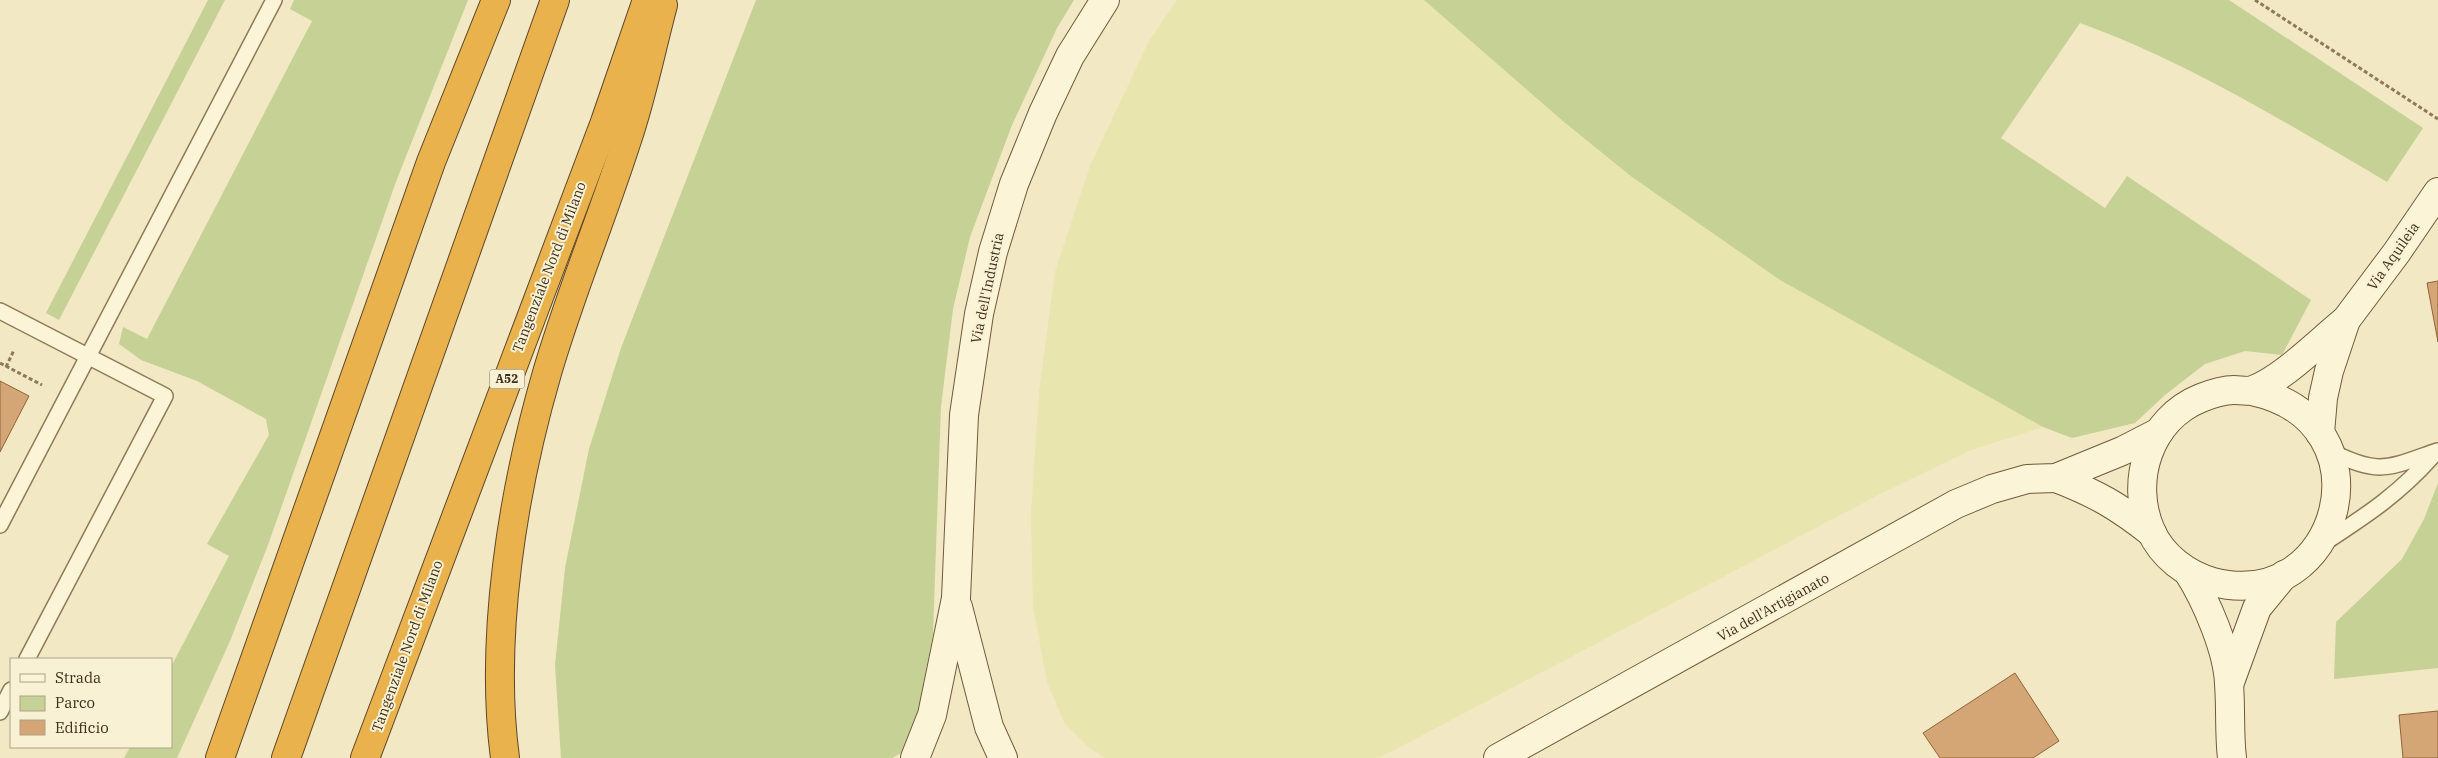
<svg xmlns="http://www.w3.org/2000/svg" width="2438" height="758" viewBox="0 0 2438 758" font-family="'IBM Plex Serif',serif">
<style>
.farmland{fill:#e8e5af}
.green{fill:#c5d195}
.building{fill:#d4a575;stroke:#90643b}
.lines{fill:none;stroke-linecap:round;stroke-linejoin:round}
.lane-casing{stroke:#8e7a58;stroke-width:18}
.secondary-casing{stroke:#705a3b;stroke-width:30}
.highway-casing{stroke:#5c472c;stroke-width:30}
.path{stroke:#8e7a58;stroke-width:3;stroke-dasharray:4 2.5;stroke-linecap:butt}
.lane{stroke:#fcf4d7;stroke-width:15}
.secondary{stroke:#fcf4d7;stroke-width:28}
.highway{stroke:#e9b24c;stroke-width:28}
.labels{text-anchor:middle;stroke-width:4;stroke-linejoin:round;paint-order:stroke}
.shield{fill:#f9f1d3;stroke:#756954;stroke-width:1}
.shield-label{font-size:12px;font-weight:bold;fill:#3d2f1d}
.street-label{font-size:14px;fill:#3d2f1d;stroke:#f9f1d3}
</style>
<rect width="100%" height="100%" fill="#f2e8c3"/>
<!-- farmland -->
<polygon class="farmland" points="1177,0 1424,0 1564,122 1632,177 1780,280 2043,427 1971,450 1880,494 1379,758 1104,758 1084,743 1064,722 1047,682 1033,606 1031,514 1039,392 1055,272 1090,166 1149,41"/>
<!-- green -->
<g class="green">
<polygon points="208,0 225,0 59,320 46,313"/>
<polygon points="294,0 468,0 397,179 268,545 230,641 177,758 124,758 130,747 171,747 171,667 229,556 207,544 269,435 266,419 197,381 141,360 119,344 123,327 147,339 312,21 290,9"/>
<polygon points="756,0 1074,0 1057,28 1012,125 970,237 953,309 941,406 933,634 915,725 903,752 892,758 561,758 555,665 565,568 589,449 621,348"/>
<path d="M1424,0H2229L2423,128L2387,182C2288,124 2188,62 2080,23L2001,138L2105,208L2127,176L2311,300L2282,355L2245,351L2205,364L2165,395L2135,423L2072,438L2043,427L1780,280L1632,177L1564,122Z"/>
<polygon points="2438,483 2438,668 2334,679 2336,622 2402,559 2424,519"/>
</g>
<!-- building -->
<g class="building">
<polygon points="2438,281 2438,342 2427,283"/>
<polygon points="0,381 29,396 0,452"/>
<polygon points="2015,673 2059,741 2033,758 1940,758 1923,733"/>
<polygon points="2438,711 2438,758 2403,758 2399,715"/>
</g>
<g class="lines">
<!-- lane casing -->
<g class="lane-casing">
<g id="lane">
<polyline points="0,311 165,396 27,659"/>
<polyline points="0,525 274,0"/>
<path d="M2321,545C2367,515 2401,493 2437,451C2388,468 2379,476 2330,451"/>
<polyline points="0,712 11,690"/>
</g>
</g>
<!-- secondary casing -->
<g class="secondary-casing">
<g id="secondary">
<path d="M2252,391C2393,421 2341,615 2213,582C2187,575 2162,556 2151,531C2129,481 2149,419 2201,398C2211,394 2223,390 2234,390C2240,390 2247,392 2253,390C2283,379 2321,340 2346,320"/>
<polyline points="2320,433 2323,398 2329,371 2346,320 2397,252 2438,192"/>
<path d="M2056,478C2097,494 2118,506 2152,533"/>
<path d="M2188,572C2206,600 2228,651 2229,684C2231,709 2229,733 2232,758"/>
<polyline points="958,607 989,727 1003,758"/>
<polyline points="2230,682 2257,608 2284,575"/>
<polyline points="915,758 932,715 956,598 964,415 979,314 993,252 1014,184 1043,113 1070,56 1105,0"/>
<polyline points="1498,758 1956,504 1992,489 2027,479 2056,478 2122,451 2159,432"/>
</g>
</g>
<!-- highway casing -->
<g class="highway-casing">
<g id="highway">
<polyline points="220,758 431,162 496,0"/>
<polyline points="286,758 555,0"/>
<polyline points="365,758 605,122 647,0"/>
<path d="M505,758C489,637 513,490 547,373C570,294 602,218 627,140C642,96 651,50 663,5"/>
</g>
</g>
<!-- path -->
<g class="path">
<polyline points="2255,0 2438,119"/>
<polyline points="0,363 42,385"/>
<polyline points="6,367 14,350"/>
</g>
<!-- lane -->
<use href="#lane" class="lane"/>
<!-- secondary -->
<use href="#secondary" class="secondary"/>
<!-- highway -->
<use href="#highway" class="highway"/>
</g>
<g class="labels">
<!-- shield labels -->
<rect class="shield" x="489.5" y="369.5" width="35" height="19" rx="4"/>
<g class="shield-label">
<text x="507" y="383">A52</text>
</g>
<!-- street labels -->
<g class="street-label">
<text transform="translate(2393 256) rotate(-55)" y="5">Via Aquileia</text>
<text transform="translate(549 267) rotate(-69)" y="5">Tangenziale Nord di Milano</text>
<text transform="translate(987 288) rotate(-78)" y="5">Via dell'Industria</text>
<text transform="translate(1773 607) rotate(-29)" y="5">Via dell'Artigianato</text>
<text transform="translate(407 646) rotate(-70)" y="5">Tangenziale Nord di Milano</text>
</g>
</g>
<!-- legend -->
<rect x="10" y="658" width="162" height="90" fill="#f9f1d3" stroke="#aea38a"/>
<rect x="20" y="674" width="25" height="8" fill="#fcf4d7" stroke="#aea38a"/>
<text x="55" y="683" font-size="15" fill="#3d2f1d">Strada</text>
<rect x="20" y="696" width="25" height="15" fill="#c5d195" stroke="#aea38a"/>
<text x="55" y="708" font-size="15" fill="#3d2f1d">Parco</text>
<rect x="20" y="720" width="25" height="15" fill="#d4a575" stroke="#aea38a"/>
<text x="55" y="733" font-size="15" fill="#3d2f1d">Edificio</text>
</svg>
